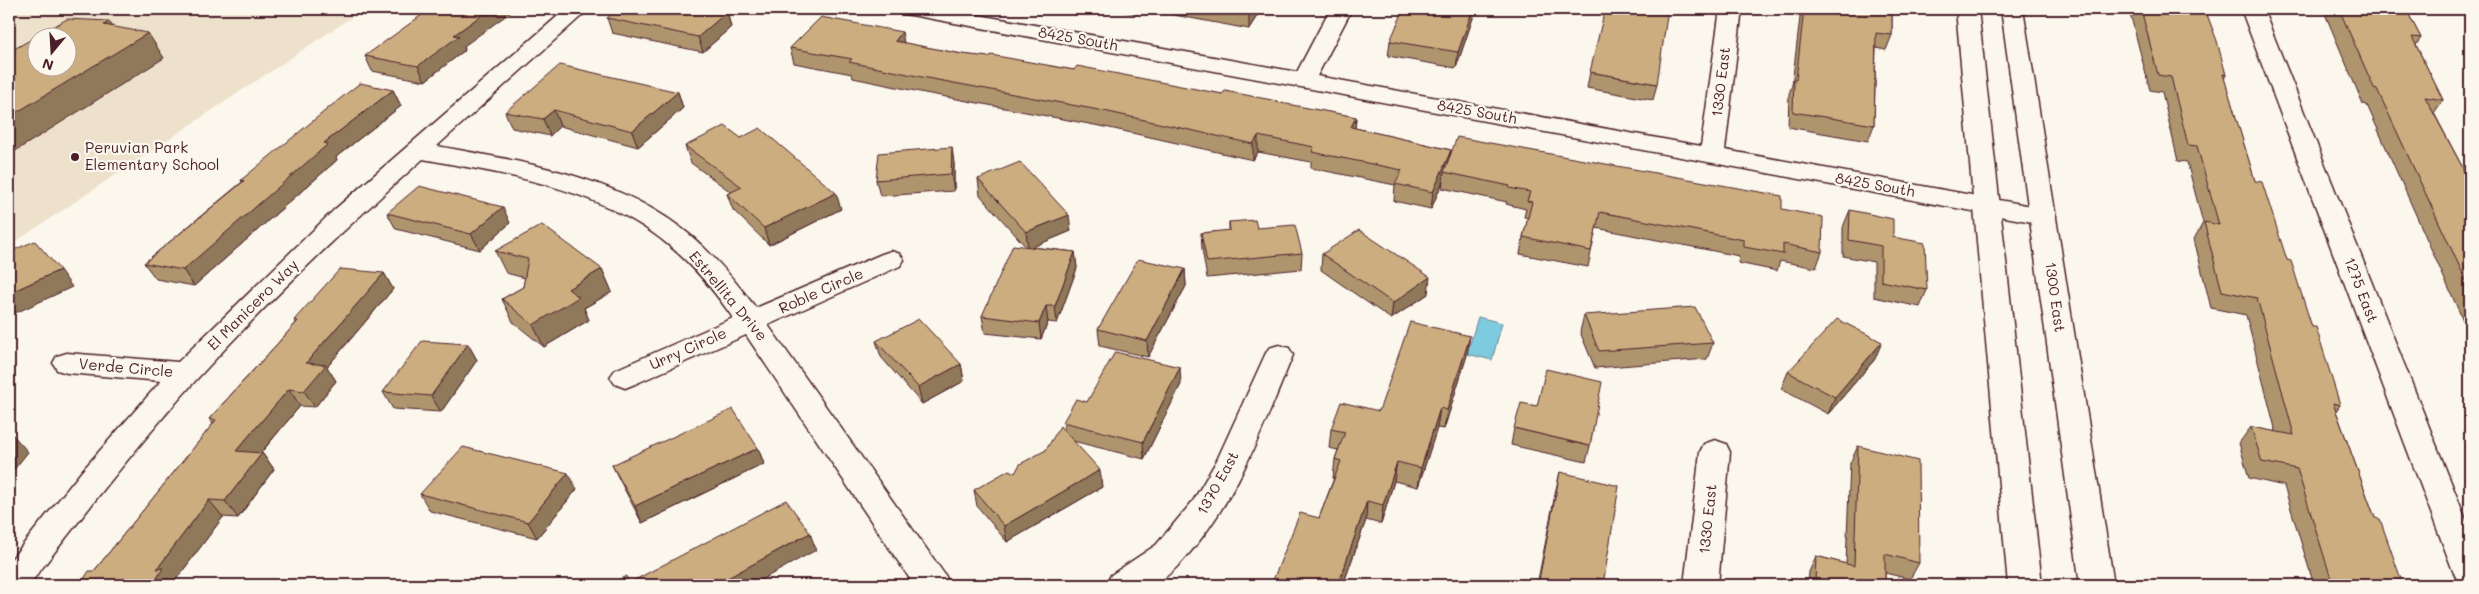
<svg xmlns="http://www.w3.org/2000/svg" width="2479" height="594" viewBox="0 0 2479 594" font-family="Mali,sans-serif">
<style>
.built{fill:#ede1cc;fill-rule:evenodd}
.water{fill:#7ecade;stroke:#698696}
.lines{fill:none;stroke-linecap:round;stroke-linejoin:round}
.minor-casing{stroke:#4a1f2b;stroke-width:3}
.primary-casing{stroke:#4a1f2b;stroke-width:3}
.minor{fill:#fbf7ec;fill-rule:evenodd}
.primary{fill:#fbf7ec;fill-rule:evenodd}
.wall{fill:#af956e;stroke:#4a1f2b}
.shaded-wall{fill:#8f795a;stroke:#4a1f2b}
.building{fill:#ccad80;stroke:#4a1f2b;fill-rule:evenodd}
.poi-dot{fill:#4a1f2b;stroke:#fbf7ec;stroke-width:2}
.labels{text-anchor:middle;stroke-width:4.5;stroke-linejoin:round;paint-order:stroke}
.street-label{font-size:15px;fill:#4a1f2b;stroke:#fbf7ec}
.poi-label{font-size:15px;fill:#4a1f2b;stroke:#fbf7ec;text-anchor:start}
</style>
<rect width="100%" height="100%" fill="#fbf7ec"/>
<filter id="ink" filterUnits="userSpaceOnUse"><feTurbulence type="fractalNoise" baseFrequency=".02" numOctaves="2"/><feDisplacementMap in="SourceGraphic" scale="10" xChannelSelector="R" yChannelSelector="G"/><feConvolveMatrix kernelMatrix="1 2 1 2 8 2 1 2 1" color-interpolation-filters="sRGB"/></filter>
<g filter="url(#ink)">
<!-- built -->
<path class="built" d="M9,9H364L9,246ZM38,38H68V68H38Z"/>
<!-- water -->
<polygon class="water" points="1478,317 1502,323 1492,360 1467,354"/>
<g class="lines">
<!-- minor casing -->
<g class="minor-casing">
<g id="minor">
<path d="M566,9H589L437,146C523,162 620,176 690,235C715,256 736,282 756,308L882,254L891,251L900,254L904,260L900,266L768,325L945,575L950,585H914L746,335L635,384L625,388L615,384L610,377L615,370L733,318C715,292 695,267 671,247C602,188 509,175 423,159C344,229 267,302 196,380C137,445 83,516 29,585H9V562L82,471L161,381L67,373L57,370L53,363L57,356L67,353L178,362L334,210Z"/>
<polygon points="900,9 945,9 1297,72 1330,9 1352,9 1317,76 1701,146 1720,9 1742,9 1725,150 2043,208 2052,210 2056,216 2052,222 2043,224 911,15 903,14"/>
<polygon points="2241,9 2263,9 2470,530 2470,585 2458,581 2453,571"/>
<path d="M1279,345L1289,348L1293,355C1264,425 1238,498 1187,556C1178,566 1165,580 1152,585C1142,588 1118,585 1106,585L1111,575L1156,545L1193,501L1217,460L1265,355L1269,348Z"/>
<polygon points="1715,440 1726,444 1730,452 1718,585 1684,585 1700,452 1704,444"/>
</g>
</g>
<!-- primary casing -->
<g class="primary-casing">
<g id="primary">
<polygon points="1956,9 1978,9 2042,585 2008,585"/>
<polygon points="2001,9 2023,9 2114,585 2080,585"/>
</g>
</g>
<!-- minor -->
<use href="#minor" class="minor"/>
<!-- primary -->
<use href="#primary" class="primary"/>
</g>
<!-- wall -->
<g class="wall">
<polygon points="1109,9 1261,9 1249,29 1142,9 1138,14"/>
<polygon points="1476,9 1456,68 1388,56 1390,41"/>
<polygon points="1801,9 1892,9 1892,35 1886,50 1876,48 1874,125 1868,141 1788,127 1789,94 1792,85"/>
<polygon points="2132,9 2205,9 2226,75 2224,79 2255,181 2287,260 2312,327 2340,405 2336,411 2375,518 2403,585 2314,585 2284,486 2249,478 2239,443 2251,427 2276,432 2246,315 2211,308 2194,239 2203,223 2187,162 2178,161 2162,92 2150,90 2130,13"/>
<polygon points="2323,9 2406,9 2421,38 2416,45 2443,100 2434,113 2465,172 2470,173 2470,336 2367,105 2363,104"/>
<polygon points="727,12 731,27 703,52 612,33 607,18"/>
<polygon points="904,43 962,54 1074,70 1277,103 1356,117 1355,128 1451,150 1450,156 1782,209 1822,252 1816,268 1780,261 1777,271 1738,263 1739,256 1596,228 1588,267 1520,254 1523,237 1528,218 1524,217 1526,209 1506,204 1507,202 1442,188 1443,181 1431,209 1394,201 1395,185 1311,168 1311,162 1258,152 1253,160 1105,127 925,93 853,78 852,74 794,63 790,48"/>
<polygon points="464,46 465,50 425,81 372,71 365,56"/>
<polygon points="1590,72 1657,84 1653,100 1587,88"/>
<polygon points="393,90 401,106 336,157 337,160 194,286 156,279 144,263 242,182 241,180"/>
<polygon points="678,92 683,108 638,147 560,126 550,136 512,128 505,112"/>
<polygon points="685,146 841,209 769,245 733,210 727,194 731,192 691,163"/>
<polygon points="954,163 954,191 880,196 876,180"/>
<polygon points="978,179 1071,231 1032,247 1075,252 1077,268 1057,323 1048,322 1041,339 985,333 982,316 1026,247 980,195"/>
<polygon points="1850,210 1893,237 1927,290 1920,307 1874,297 1874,262 1843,256 1843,227"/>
<polygon points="387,213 510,223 480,250 396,229"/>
<polygon points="1229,222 1257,228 1302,253 1301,269 1207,278 1202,249 1201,233 1229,231"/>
<polygon points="495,251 602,269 612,292 584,308 589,320 544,347 513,322 502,299 523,287 525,278 506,273"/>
<polygon points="1322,254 1428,294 1391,319 1321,270"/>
<polygon points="1185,269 1186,286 1148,357 1100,346 1098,329"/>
<polygon points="384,273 393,289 327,367 336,381 315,407 300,406 261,453 262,453 274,469 238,518 223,517 175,581 178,585 80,585 94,571 213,424 209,419 296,323 294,320"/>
<polygon points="1584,315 1713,343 1707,359 1595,368 1580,332"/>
<polygon points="876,341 961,364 964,381 922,404 881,357"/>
<polygon points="468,344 477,360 441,412 393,409 383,392"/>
<polygon points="1467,355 1444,429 1437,428 1418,487 1394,481 1381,524 1366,520 1343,585 1271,585 1319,518 1334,478 1333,478 1335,459 1338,450 1329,448 1331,429 1379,411"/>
<polygon points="1875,359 1828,414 1781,389 1788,372"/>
<polygon points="1181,384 1144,459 1073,441 1102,487 1007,542 977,506 974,490 1015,473 1046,450 1064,430 1063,422 1087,402"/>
<polygon points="1514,428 1590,446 1586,462 1511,445"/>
<polygon points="1858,446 1919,563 1910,579 1885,573 1885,585 1808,585 1809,572 1816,556 1846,564 1850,463"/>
<polygon points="758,448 764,464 642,523 620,481 612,465"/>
<polygon points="1560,472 1604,579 1602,585 1537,585 1556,489"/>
<polygon points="577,489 537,538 430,511 420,494"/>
</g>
<!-- shaded-wall -->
<g class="shaded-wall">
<polygon points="490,9 515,9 464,46 465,50 425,81 418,66 454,35"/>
<polygon points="1138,9 1142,9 1138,14"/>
<polygon points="1252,9 1261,9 1249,29 1249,14"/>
<polygon points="1473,9 1476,9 1456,68 1458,52"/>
<polygon points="727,12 731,27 703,52 698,37"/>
<polygon points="109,21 125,46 148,33 164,58 9,155 9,117"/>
<polygon points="902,32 905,48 895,41"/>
<polygon points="393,90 401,106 336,157 337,160 194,286 183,270 324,143"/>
<polygon points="678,92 683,108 638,147 632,131"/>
<polygon points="554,110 560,126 550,136 543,119"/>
<polygon points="1356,117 1355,133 1351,127"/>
<polygon points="1258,136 1258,152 1253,160 1253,144"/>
<polygon points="952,147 954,163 954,191 951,174"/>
<polygon points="1451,150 1449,166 1444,172 1443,181 1431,209 1433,192"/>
<polygon points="836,193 841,209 769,245 764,228"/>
<polygon points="503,207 510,223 480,250 471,234"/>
<polygon points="1069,215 1071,231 1028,249 1026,232"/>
<polygon points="1075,252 1077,268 1057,323 1055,306"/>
<polygon points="602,269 612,292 584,308 589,320 544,347 533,325 568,289"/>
<polygon points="1185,269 1186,286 1148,357 1147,341"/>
<polygon points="60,270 72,287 9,316 9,293"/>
<polygon points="384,273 393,289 327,367 336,381 315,407 304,391 306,363"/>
<polygon points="1430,277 1428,294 1391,319 1393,303"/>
<polygon points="1046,306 1048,322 1041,339 1039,323"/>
<polygon points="1470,336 1467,355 1444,429 1447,410"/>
<polygon points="1882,342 1875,359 1828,414 1835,397"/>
<polygon points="468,344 477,360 441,412 431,396"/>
<polygon points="961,364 964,381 922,404 918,387"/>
<polygon points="1180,367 1181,384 1144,459 1143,442"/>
<polygon points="289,389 300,406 248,468 236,451"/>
<polygon points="1440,408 1437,428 1418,487 1421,468"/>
<polygon points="13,435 28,452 9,476 9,440"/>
<polygon points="758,448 764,464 642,523 635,506"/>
<polygon points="262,453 274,469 238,518 225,501"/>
<polygon points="1397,462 1394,481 1381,524 1383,505"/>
<polygon points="1100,470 1102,487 1007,542 1004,526"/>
<polygon points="568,473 577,489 537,538 528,522"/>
<polygon points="209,500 223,517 175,581 178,585 153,585 157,569"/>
<polygon points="1367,501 1366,520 1343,585 1338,585"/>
<polygon points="810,533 816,550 752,585 715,585"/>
</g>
<!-- building -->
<g class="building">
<polygon points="430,9 490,9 454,35 459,36 418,66 365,56"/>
<polygon points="618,9 711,9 727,12 698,37 607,18"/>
<polygon points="1217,9 1252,9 1249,14"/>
<polygon points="1404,9 1473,9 1458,52 1390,41"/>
<polygon points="1605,9 1668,9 1657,84 1590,72"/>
<polygon points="1804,9 1892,9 1892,35 1876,33 1874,125 1793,112 1794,79 1796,80"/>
<polygon points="2141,9 2205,9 2217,41 2226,75 2223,74 2255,181 2262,182 2287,260 2291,261 2312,327 2316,327 2340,405 2333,403 2375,518 2380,519 2403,585 2333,585 2297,469 2262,462 2251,427 2294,435 2257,298 2222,291 2204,222 2219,225 2197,146 2188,145 2171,77 2158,75"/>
<polygon points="2339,9 2406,9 2421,38 2412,37 2443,100 2425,97 2465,172 2470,173 2470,289 2377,89 2374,88"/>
<polygon points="821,17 902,32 895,41 962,54 989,57 991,55 1074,70 1077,66 1222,94 1225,91 1277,101 1276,102 1356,117 1351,127 1451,150 1433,192 1395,184 1402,170 1312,152 1314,147 1258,136 1253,144 1104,111 922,77 849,62 852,59 790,48"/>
<path d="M67,19L109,21L104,25L148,33L9,117V52ZM38,38H68V68H38Z"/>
<polygon points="560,65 678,92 632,131 554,110 543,119 505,112"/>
<polygon points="360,83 393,90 324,143 328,144 183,270 144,263 244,181 241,180 331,106"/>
<polygon points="725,126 741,138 760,128 836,193 764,228 727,194 742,187 685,146"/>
<polygon points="1457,137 1782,196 1782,209 1823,217 1822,252 1783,244 1783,254 1744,247 1744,240 1600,212 1591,251 1523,237 1532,202 1527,201 1530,192 1509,188 1510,186 1444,172"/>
<polygon points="952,147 951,174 876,180 879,153"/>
<polygon points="1020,162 1069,215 1026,232 978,179"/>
<polygon points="419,186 503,207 471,234 387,213"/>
<polygon points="1850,210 1893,219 1893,237 1925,243 1927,290 1881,281 1881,246 1849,240"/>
<polygon points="1255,220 1257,228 1295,225 1302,253 1207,262 1201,233 1230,230 1229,222"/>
<polygon points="542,225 602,269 568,289 579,297 533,325 502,299 523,287 528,259 495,251"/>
<polygon points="1359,230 1430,277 1393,303 1322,254"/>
<polygon points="35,241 60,270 9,293 9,252"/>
<polygon points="1013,245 1075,252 1055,306 1046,306 1039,323 982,316"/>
<polygon points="1138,259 1185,269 1147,341 1098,329"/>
<polygon points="340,269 384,273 306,363 326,365 304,391 289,389 236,451 262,453 225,501 209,500 157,569 163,568 153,585 80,585 89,571 94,571 216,420 209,419 298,321 294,320"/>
<polygon points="1695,307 1713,343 1599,351 1584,315"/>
<polygon points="919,319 961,364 918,387 876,341"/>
<polygon points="1837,319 1882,342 1835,397 1788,372"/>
<polygon points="1410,322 1470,336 1447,410 1440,408 1421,468 1397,462 1383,505 1367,501 1338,585 1271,585 1300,513 1319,518 1341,461 1335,459 1345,432 1331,429 1341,402 1379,411"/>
<polygon points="422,341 468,344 431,396 383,392"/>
<polygon points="1115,352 1180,367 1143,442 1063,422 1076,399 1087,402"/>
<polygon points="1546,369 1602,382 1590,446 1514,428 1521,403 1537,406"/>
<polygon points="733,409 758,448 635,506 612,465"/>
<polygon points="1060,426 1100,470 1004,526 974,490 1009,470 1015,473 1020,464 1046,450"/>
<polygon points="13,435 9,440 9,436"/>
<polygon points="1858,446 1918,461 1919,563 1885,554 1885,585 1815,585 1816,556 1854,566"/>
<polygon points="463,447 568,473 528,522 420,494"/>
<polygon points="1560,472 1619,486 1604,579 1597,578 1596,585 1538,585"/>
<polygon points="786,500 810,533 715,585 609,585 626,576 629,583"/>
</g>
</g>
<!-- markers -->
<circle class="poi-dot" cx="75" cy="157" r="5"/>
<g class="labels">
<!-- street labels -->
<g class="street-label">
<text transform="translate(1078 39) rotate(10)" y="5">8425 South</text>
<text transform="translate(1721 82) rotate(-83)" y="5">1330 East</text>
<text transform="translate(1477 112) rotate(10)" y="5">8425 South</text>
<text transform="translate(1875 185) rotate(10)" y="5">8425 South</text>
<text transform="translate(2361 290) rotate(69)" y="5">1275 East</text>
<text transform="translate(821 291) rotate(-24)" y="5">Roble Circle</text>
<text transform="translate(728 296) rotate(50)" y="5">Estrellita Drive</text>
<text transform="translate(2055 297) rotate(82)" y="5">1300 East</text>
<text transform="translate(253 305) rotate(-45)" y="5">El Manicero Way</text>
<text transform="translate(688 349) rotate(-24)" y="5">Urry Circle</text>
<text transform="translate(126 368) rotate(5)" y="5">Verde Circle</text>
<text transform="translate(1218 483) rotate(-61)" y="5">1370 East</text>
<text transform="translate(1708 519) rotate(-84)" y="5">1330 East</text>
</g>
<!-- poi labels -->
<g class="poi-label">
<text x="85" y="153">Peruvian Park<tspan x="85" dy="17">Elementary School</tspan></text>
</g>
</g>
<!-- margin -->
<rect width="2479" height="594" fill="none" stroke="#fbf7ec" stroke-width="30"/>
<rect x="15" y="15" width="2449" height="564" fill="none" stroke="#4a1f2b" stroke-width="2" filter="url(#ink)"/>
<!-- north arrow -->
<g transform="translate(52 52) rotate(198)"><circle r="24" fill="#fbf7ec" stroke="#b4a19f"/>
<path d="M0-4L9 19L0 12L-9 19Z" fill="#4a1f2b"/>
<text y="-8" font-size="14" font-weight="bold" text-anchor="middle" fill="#4a1f2b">N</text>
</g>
</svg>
